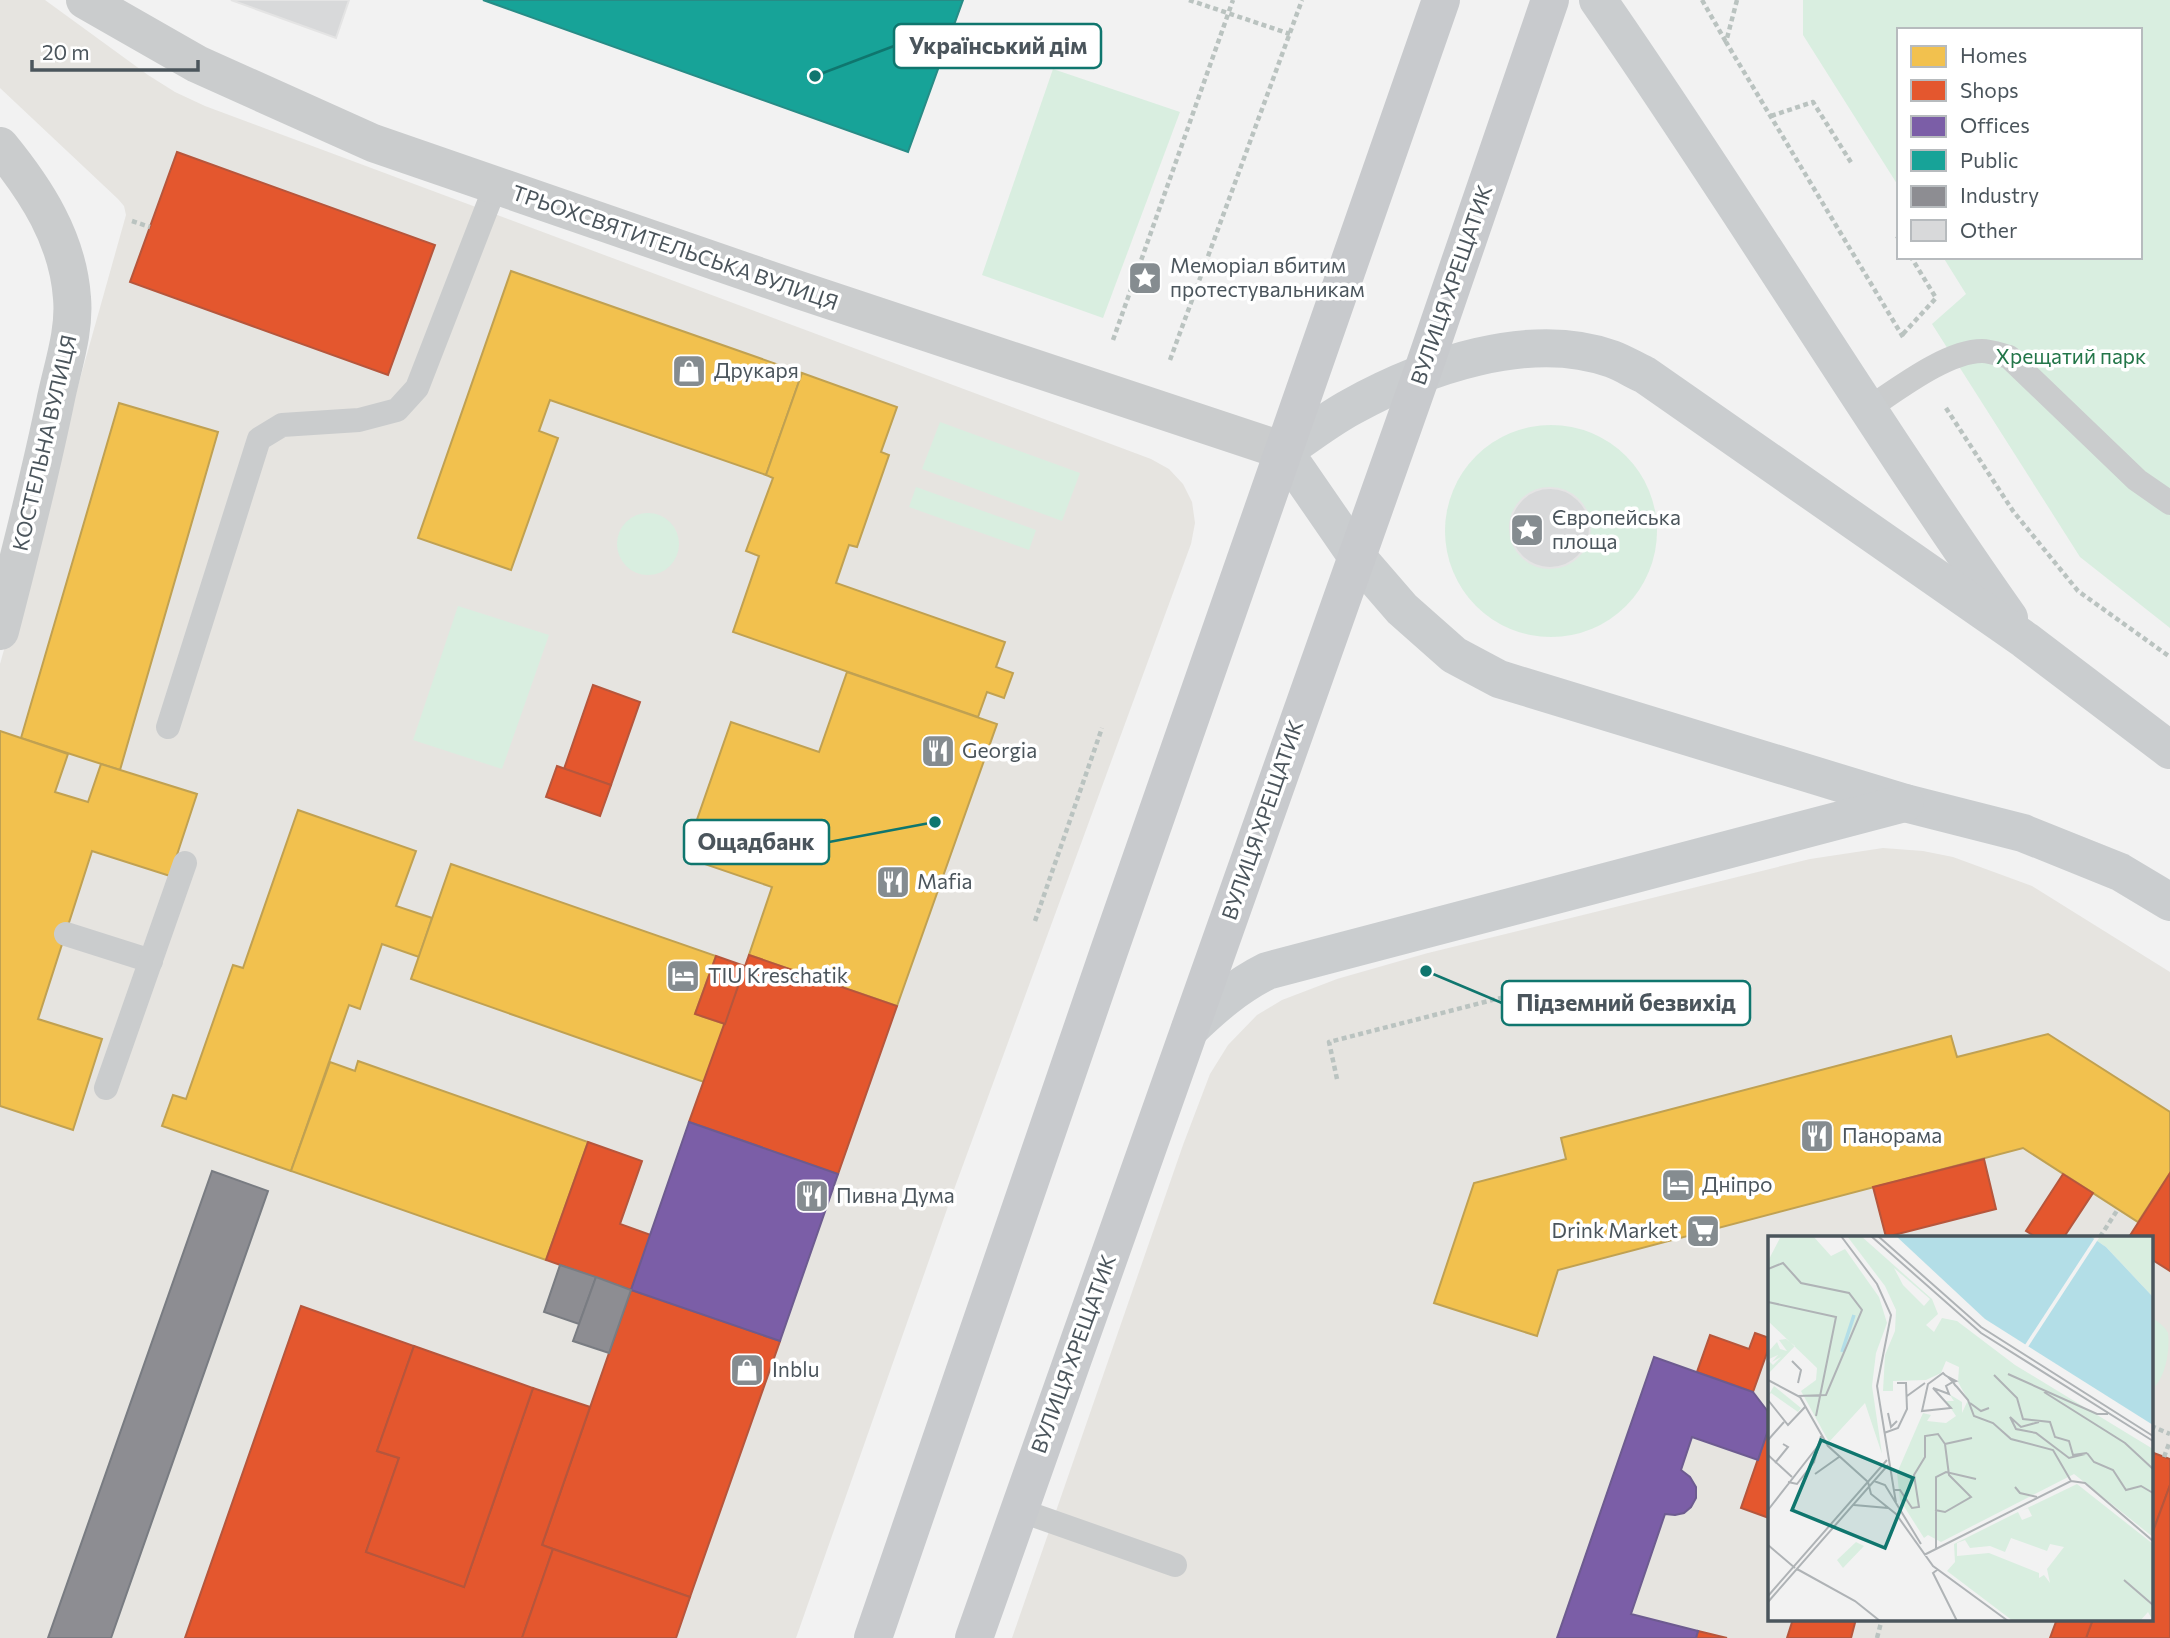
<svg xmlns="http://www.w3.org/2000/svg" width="2170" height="1638" viewBox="0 0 2170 1638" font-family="Commissioner,sans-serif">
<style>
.commercial{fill:#e6e4e0;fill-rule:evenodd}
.green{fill:#d9eee0}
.homes{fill:#f2c14e;stroke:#c0a152;stroke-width:2}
.shops{fill:#e4572e;stroke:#b6563c;stroke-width:2}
.offices{fill:#7b5ea7;stroke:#6d5b90;stroke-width:2}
.public{fill:#17a398;stroke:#278c86;stroke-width:2}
.industry{fill:#8d8d92;stroke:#797c82;stroke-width:2}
.building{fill:#d8d9da;stroke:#e4e4e4;stroke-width:2}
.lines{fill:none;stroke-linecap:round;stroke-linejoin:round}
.path{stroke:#bac3c0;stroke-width:4.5;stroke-dasharray:5 3.5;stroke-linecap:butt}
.lane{stroke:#cacccd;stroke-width:24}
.street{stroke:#cacccd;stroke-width:38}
.secondary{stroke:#cacdcf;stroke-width:38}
.primary{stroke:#c8cacd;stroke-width:38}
.labels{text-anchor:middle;stroke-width:7;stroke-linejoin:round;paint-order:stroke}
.street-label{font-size:21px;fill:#4b555c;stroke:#fff}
.poi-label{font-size:21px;fill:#4b555c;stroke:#fff;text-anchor:start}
.park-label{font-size:21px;fill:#237649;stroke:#fff}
.inset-river{fill:none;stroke:#b3dee7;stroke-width:3.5}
.inset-road{fill:none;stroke:#afb3b6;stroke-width:2}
.view{fill:#0f766e;fill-opacity:0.15;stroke:#0f766e;stroke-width:3.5}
.inset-edge{fill:none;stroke:#4b555c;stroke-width:3.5}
.leader{fill:none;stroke:#0f766e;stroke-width:2.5}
.callout-dot{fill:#0f766e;stroke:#fff;stroke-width:2.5}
.callout{fill:#fff;stroke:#0f766e;stroke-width:2.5}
.callout-label{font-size:23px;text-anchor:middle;font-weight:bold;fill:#4b555c}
</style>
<rect width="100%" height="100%" fill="#f2f2f2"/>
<!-- commercial -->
<g class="commercial">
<polygon points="0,0 45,0 148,75 175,92 205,106 1151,459 1169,469 1183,484 1192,502 1195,523 1191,544 952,1195 796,1638 0,1638 0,664 126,215 124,206 118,199 0,88"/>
<path d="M1883,848L1923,851L1953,857L2032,886L2170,972V1638H1012L1183,1145L1210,1074L1228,1045L1257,1015L1282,1000L1337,979L1428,953L1810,859ZM1769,1237H2151V1619H1769Z"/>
</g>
<!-- green -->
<g class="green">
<polygon points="1803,0 2170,0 2170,628 2080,557 1932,324 1966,294 1943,257 2140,257 2140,30 1899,30 1899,187 1803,35"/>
<polygon points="1053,69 1180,112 1103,318 982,275"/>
<polygon points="940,422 1080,473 1062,521 922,469"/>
<circle cx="1551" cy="531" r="106"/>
<polygon points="916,487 1036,530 1029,550 909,507"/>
<circle cx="648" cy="544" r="31"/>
<polygon points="458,606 549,635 502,769 413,740"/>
<path d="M2151,1317C2157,1321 2165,1326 2168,1333C2170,1350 2166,1379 2151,1390Z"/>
</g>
<!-- homes -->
<g class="homes">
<polygon points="511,271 802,373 766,475 550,400 539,431 558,438 511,570 418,538"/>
<polygon points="802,373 897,407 881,452 889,455 857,547 849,545 836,583 1005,642 996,667 1013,673 1004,698 987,692 978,717 733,632 759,556 746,551 773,478 766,475"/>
<polygon points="119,403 218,432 120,770 21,738"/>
<polygon points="847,672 997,724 897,1006 749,955 772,887 684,857 731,722 819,752"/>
<polygon points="0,731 68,754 55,792 88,802 101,764 197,794 170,876 92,851 38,1019 102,1039 73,1130 0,1106"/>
<polygon points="298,810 416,851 396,906 432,918 419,957 382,944 360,1009 349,1005 291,1171 162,1126 173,1095 186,1099 233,965 243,968"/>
<polygon points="451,864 716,956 695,1014 725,1024 704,1082 411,979"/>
<polygon points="2048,1034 2170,1112 2170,1173 2138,1222 2023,1148 1558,1270 1537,1336 1434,1303 1474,1183 1566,1159 1561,1138 1951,1036 1957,1057"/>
<polygon points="358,1061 588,1142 546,1260 291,1171 330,1062 355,1071"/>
</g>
<!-- shops -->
<g class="shops">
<polygon points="177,152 435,245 388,375 130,282"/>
<polygon points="593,685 640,702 611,785 564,769"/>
<polygon points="557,766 611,785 600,816 546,797"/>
<polygon points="749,955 897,1006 838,1174 689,1122"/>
<polygon points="716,956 745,966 725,1024 695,1014"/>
<polygon points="588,1142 642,1161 620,1224 651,1235 631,1290 546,1260"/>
<polygon points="1984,1159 1996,1209 1886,1237 1873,1187"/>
<polygon points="2170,1173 2170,1271 2151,1259 2151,1237 2129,1237"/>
<polygon points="2063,1174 2093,1193 2064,1237 2036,1237 2026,1231"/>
<polygon points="631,1290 780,1341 690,1597 542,1545"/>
<polygon points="301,1306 414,1346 377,1451 399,1458 366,1552 464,1587 533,1388 590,1407 542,1545 553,1549 522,1638 185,1638"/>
<polygon points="1755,1333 1769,1338 1769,1347 1753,1392 1697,1372 1710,1335 1749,1349"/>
<polygon points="414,1346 533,1388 464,1587 366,1552 399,1458 377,1451"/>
<polygon points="1769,1427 1769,1518 1741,1508"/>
<polygon points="2151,1452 2170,1459 2170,1485 2151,1537"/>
<polygon points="2170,1485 2170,1638 2086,1638 2093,1619 2151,1619 2151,1537"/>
<polygon points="553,1549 690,1597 676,1638 522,1638"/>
<polygon points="1793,1619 1856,1619 1851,1638 1787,1638"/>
<polygon points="2057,1619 2093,1619 2086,1638 2050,1638"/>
<polygon points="1698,1631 1727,1638 1696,1638"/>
</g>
<!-- offices -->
<g class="offices">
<polygon points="689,1122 838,1174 780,1341 631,1290"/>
<polygon points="1654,1357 1753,1392 1769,1413 1769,1427 1758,1460 1692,1437 1681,1470 1690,1477 1696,1487 1696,1498 1691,1507 1684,1513 1675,1515 1665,1514 1631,1614 1698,1631 1696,1638 1557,1638"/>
</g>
<!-- public -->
<polygon class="public" points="483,0 963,0 908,152"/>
<!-- industry -->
<g class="industry">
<polygon points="212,1171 268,1191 111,1638 48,1638"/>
<polygon points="560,1265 596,1277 579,1324 544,1312"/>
<polygon points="596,1277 631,1290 609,1353 573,1341"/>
</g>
<!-- building -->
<g class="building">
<polygon points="231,0 349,0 336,38"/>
<circle cx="1550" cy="528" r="40"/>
</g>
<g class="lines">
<!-- path -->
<g class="path">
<polyline points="1189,0 1290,34"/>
<polyline points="1702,0 1726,42"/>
<polyline points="1737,0 1726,42 1903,337"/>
<polyline points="1771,116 1813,102 1852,164"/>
<polyline points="132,221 150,227"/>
<polyline points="1897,236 1899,239"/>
<polyline points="1903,334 1936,298 1911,257"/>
<polyline points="1113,340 1233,0"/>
<polyline points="1170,360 1302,0"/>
<polyline points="1946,408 2013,511 2078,591 2170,657"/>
<polyline points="1035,921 1102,728"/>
<polyline points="1337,1079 1329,1042 1551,985 1561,1022"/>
<polyline points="2100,1237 2118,1209"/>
<polyline points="2151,1426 2170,1434"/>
<polyline points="2164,1457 2170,1441"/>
<polyline points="1877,1638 1882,1619"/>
</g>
<!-- lane -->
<g class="lane">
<path d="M1869,408C1898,389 1947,351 1982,351C1991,351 2001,355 2009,357L2137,480L2170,503"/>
<polyline points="168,727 259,439 282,425 359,420 397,410 417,388 495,187"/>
<polyline points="66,934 151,961"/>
<polyline points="106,1088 185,863"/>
<polyline points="1019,1510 1175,1565"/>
</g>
<!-- street -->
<g class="street">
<polyline points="85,0 197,64 373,143 799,290 1284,451"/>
<path d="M0,146C36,190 68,239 72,298C75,331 63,365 56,398C40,476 20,554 0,631"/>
</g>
<!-- secondary -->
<g class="secondary">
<path d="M1598,0C1739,203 1867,416 2009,618"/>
<path d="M2170,750L2025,640L1645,375C1634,370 1623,363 1612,359C1530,329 1423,367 1351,407C1327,420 1306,437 1284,451L1357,557L1402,609L1454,655L1499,679L1905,803L2023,833L2120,872L2170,902"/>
<path d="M1190,1029C1214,1006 1237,986 1267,971L1905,803"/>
</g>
<!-- primary -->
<g class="primary">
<polyline points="873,1638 1109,951 1441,0"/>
<polyline points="974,1638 1422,373 1550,0"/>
</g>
</g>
<!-- icons -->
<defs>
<g id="sight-square" transform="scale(1.75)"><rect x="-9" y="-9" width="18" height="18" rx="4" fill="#858c90" stroke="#fff"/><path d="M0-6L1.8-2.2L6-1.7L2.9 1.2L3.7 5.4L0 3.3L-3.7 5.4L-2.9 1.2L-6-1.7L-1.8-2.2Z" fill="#fff"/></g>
<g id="shop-square" transform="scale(1.75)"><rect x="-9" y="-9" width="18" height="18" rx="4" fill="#858c90" stroke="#fff"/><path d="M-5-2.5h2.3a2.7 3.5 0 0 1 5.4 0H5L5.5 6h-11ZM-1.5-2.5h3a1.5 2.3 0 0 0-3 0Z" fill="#fff"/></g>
<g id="restaurant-square" transform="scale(1.75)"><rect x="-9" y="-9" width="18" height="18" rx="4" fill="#858c90" stroke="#fff"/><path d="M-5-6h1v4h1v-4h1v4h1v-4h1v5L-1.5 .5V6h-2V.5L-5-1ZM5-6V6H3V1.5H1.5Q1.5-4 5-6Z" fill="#fff"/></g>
<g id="hotel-square" transform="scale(1.75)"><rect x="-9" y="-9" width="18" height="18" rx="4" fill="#858c90" stroke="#fff"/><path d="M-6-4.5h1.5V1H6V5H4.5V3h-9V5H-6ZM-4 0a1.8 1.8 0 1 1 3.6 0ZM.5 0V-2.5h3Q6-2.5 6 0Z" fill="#fff"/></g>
<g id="supermarket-square" transform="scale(1.75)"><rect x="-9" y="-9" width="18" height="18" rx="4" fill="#858c90" stroke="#fff"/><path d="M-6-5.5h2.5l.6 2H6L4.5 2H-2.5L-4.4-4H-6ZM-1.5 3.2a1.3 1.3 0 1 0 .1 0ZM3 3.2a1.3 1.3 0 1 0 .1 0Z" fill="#fff"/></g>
</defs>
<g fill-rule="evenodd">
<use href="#sight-square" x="1145" y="278"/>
<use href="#shop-square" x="689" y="371"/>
<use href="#sight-square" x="1527" y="530"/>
<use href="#restaurant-square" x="938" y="751"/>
<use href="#restaurant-square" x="893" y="882"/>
<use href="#hotel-square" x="683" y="976"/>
<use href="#restaurant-square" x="1817" y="1136"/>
<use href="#hotel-square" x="1678" y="1185"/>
<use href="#restaurant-square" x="812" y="1196"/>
<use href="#supermarket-square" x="1703" y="1231"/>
<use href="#shop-square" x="747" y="1370"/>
</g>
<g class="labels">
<!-- street labels -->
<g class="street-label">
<text transform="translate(675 248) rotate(19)" y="7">ТРЬОХСВЯТИТЕЛЬСЬКА ВУЛИЦЯ</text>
<text transform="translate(1452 285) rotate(-71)" y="7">ВУЛИЦЯ ХРЕЩАТИК</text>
<text transform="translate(45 443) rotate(-77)" y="7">КОСТЕЛЬНА ВУЛИЦЯ</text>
<text transform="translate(1263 820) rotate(-71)" y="7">ВУЛИЦЯ ХРЕЩАТИК</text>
<text transform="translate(1074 1354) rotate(-70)" y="7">ВУЛИЦЯ ХРЕЩАТИК</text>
</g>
<!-- poi labels -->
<g class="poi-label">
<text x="1170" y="273">Меморіал вбитим<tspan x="1170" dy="24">протестувальникам</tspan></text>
<text x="714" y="378">Друкаря</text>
<text x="1552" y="525">Європейська<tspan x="1552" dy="24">площа</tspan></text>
<text x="962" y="758">Georgia</text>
<text x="917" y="889">Mafia</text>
<text x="708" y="983">TIU Kreschatik</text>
<text x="1842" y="1143">Панорама</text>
<text x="1702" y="1192">Дніпро</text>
<text x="836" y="1203">Пивна Дума</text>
<text x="1678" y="1238" text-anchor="end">Drink Market</text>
<text x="772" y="1377">Inblu</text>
</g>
<!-- park labels -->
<g class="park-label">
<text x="2071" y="364">Хрещатий парк</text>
</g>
</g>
<!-- overview -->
<g transform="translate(1768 1236)">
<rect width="385" height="385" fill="#f2f2f2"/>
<path d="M13,0H45L63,20L77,13L111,61L119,87L108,117L104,150L114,218L97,167L61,206L33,155L48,144L49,132L0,85V25ZM79,0H93L164,63L170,78L158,89L166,96L174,82L189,85L247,129L385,213V301L306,238L173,306L160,299L156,302L132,264L129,237L155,177L163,179L159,185L178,187L188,180L178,165H186L181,158L194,166V177L200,164L190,146L191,131L178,125L173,137L158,144L125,145V155H115L117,119L127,95L128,74L117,50ZM126,32L162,63L156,70L135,49ZM322,0H385V61L338,11ZM11,104L18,103L27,110L0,138L1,125L5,129L13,121L4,126L10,119L1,123L0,116L9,106L12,113L19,115ZM6,150L33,172L30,176L3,157L0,160ZM309,248L385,308V385L380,376L372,385H245L179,335L187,326L186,308L250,276L254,284L264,280L260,272L253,275ZM243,302L279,315L282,308L296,311L279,333L282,347L276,339L271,342V337L221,317L189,320V307L197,304L202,312L222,310L237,316ZM88,306L96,310L75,332L69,324Z" fill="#d9eee0" fill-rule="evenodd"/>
<path d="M128,0H322L338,11L385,61V189L217,83Z" fill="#b3dee7"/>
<path d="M328,0L331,2L258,114L255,112Z" fill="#f2f2f2"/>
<path class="inset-river" d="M74,116L86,79"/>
<path class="inset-road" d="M73,0L109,48L123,79L109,150L128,267M103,0L213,97L385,205M110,0L213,91L385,200M0,33L15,27L33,47L81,57L94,74L58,159L30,160M0,66L68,81L48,180M24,125L33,134L30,147M240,138L329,178H340M226,139L249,162L255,183L282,186L287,201L301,205L305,219L319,217M180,141L188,145L185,146L178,150L181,158L165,152L183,172L154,175L160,148L175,137L177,139L180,141L185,146L187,149L189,151L200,164L206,180L225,187L243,203L285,214L303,245M0,144L32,161L60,210L100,246M276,156L357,207L385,233M139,160L157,147M0,164L20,189L37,171M202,167L213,175L221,172M120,177L123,191L129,185M271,186L253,191L242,181L248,193L268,197L301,222L317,218M116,197L130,192L139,173L138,147H129M0,204L16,186M177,208L204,202M319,217L326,226L345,234L358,254L373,250L385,257M0,219L24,241M7,227L20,211L15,208M47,238L71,221M106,245L117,249L153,308M20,246L29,248L46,226L53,200M100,246L103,258L128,278L165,330L240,385M247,251L252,257L269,261M126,254H132L144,272L151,271L146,239L157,221V200L170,198L177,208L181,239L203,261L177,276L167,274M86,269L120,272M0,274L50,210M0,309L27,332M168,312V241L178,236L208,243M156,319L303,245L317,247L385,305M29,333L87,365L112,385M169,334L165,337L189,385M356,344L385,369M0,360L119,224M0,366L120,229"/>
<path class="view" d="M53,204L145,242L117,312L24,274Z"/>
<rect width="385" height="385" class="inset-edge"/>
</g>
<!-- callouts -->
<path class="leader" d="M815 76L894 46M935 822L829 842M1426 971L1502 1003"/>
<g class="callout-dot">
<circle cx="815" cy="76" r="7"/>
<circle cx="935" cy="822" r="7"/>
<circle cx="1426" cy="971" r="7"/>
</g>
<g class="callout">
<rect x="894" y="24" width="207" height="44" rx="7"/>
<rect x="684" y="820" width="145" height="44" rx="7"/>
<rect x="1502" y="981" width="248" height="44" rx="7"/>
</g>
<g class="callout-label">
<text x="998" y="54">Український дім</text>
<text x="756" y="850">Ощадбанк</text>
<text x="1626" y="1011">Підземний безвихід</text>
</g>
<!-- legend -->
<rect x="1897" y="28" width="245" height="231" fill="#ffffff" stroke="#b7bbbe" stroke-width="2"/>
<rect x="1911" y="46" width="35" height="21" fill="#f2c14e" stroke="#b7bbbe" stroke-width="2"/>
<text x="1960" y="63" font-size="21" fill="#4b555c">Homes</text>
<rect x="1911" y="80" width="35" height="21" fill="#e4572e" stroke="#b7bbbe" stroke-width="2"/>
<text x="1960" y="98" font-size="21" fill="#4b555c">Shops</text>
<rect x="1911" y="116" width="35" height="21" fill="#7b5ea7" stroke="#b7bbbe" stroke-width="2"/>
<text x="1960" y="133" font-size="21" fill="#4b555c">Offices</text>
<rect x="1911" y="150" width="35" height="21" fill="#17a398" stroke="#b7bbbe" stroke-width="2"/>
<text x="1960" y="168" font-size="21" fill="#4b555c">Public</text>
<rect x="1911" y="186" width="35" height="21" fill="#8d8d92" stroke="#b7bbbe" stroke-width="2"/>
<text x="1960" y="203" font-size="21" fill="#4b555c">Industry</text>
<rect x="1911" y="220" width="35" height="21" fill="#d8d9da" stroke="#b7bbbe" stroke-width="2"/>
<text x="1960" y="238" font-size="21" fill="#4b555c">Other</text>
<!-- scale -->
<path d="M32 60v10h166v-10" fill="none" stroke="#4b555c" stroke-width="3.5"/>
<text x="42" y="60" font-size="21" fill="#4b555c" stroke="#ffffff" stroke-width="5" paint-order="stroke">20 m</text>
</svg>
